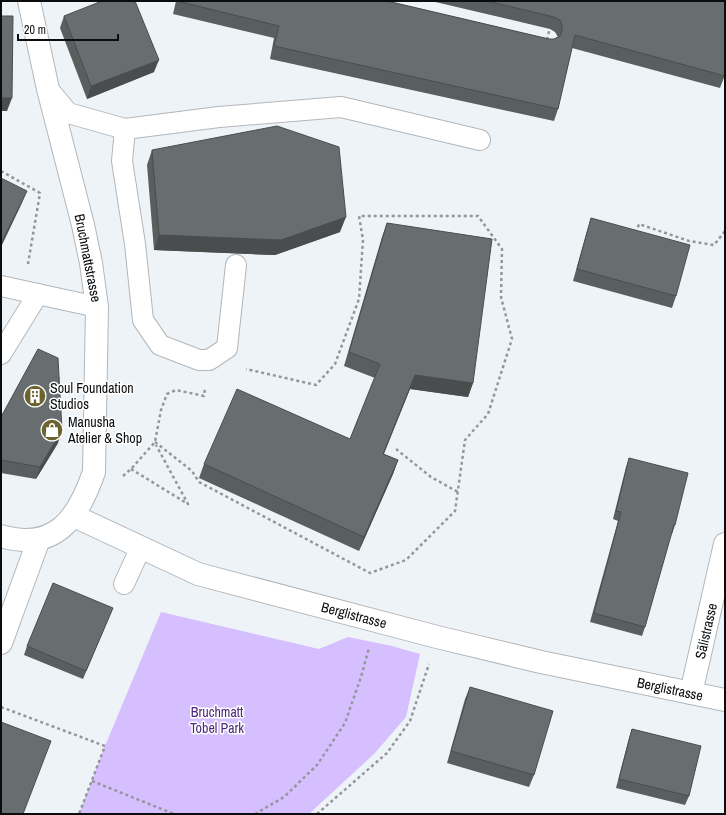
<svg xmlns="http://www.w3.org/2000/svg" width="726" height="815" viewBox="0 0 726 815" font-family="'Archivo Narrow',sans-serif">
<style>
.green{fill:#d5bfff}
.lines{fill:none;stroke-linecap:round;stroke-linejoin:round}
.lane-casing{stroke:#b2b7bb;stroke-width:22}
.street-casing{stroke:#b2b7bb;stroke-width:24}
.path{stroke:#94979a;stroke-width:2.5;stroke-dasharray:3 3;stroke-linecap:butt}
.lane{stroke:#fff;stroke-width:20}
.street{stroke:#fff;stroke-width:22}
.wall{fill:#595f5f}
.shaded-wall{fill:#494d4e}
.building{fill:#686e6f;stroke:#494d4e}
.labels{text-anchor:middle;stroke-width:3;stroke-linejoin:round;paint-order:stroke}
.street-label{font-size:14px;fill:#0a0c0d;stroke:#fff}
.poi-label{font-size:14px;fill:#0a0c0d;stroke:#fff;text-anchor:start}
.park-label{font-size:14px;fill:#4d287c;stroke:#fff}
</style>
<rect width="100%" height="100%" fill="#eef3f7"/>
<!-- green -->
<polygon class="green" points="161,612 319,649 348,637 392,646 420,654 406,717 375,753 309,814 79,814 105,746"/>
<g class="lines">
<!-- lane casing -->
<g class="lane-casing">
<g id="lane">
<polyline points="48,89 68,113 125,129 219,117 341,107 480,140"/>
<polyline points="125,129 122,161 135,244 143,320 160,345 199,360 209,360 227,348 236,265"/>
<polyline points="1,286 97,307"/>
<polyline points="1,354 38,294"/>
<polyline points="124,584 141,547"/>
</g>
</g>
<!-- street casing -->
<g class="street-casing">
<g id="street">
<polyline points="74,516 198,574 437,637 541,662 725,700"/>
<path d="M1,536C56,552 78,518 94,472L97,307L91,263L83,225L48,89L29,1"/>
<polyline points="1,643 39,539"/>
<polyline points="691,693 725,544"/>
</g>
</g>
<!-- path -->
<g class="path">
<polyline points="547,40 550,27"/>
<polyline points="1,171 40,193 28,264"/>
<polyline points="636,233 639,224 689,241 714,245 725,231"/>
<polyline points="155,442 192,471 199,482 370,573 406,560 455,511 465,440 488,414 512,339 501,297 502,249 478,216 359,216 363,240 359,299 335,364 316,385 246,369"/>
<polyline points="396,449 431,477 458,492"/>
<polyline points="131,469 188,504 156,445"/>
<polyline points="123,476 131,469 155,442 161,410 167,394 176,390 204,396 205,388"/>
<polyline points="1,707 105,746 79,814"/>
<polyline points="92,781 174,814"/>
<polyline points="255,814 284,797 317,765 345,723 361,677 369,648"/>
<polyline points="317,814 387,753 410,721 429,664"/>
</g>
<!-- lane -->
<use href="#lane" class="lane"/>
<!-- street -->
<use href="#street" class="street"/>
</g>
<!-- wall -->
<g class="wall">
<polygon points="176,1 387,1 549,39 554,39 558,37 555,32 550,29 431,1 725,1 725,75 720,88 572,48 558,109 554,121 270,59 274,38 173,14"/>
<polygon points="64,16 154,72 87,99 60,28"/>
<polygon points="152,150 340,232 275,255 154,250 147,165"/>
<polygon points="591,218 676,296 672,308 573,281 587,231"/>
<polygon points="387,223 473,383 468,397 410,389 384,454 398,460 393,474 359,551 199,478 204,464 350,439 375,378 344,366 382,237"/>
<polygon points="1,417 58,443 36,479 1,473"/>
<polygon points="629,458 675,525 672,534 671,534 645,627 642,636 590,622 618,521 613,519 626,467"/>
<polygon points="109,617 83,679 24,655 27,646"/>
<polygon points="470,687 534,775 529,787 447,763 465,699"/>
<polygon points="632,729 689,796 685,805 616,788 629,738"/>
</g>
<!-- shaded-wall -->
<g class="shaded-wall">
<polygon points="159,60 154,72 87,99 91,86"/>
<polygon points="1,98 12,98 7,111 1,111"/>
<polygon points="27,191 22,203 1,247 1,243"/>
<polygon points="346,217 340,232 275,255 154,250 159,235"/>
<polygon points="415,375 473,383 468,397 410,389 378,467"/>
<polygon points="62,430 58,443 36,479 40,467"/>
<polygon points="398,460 393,474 359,551 364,537"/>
</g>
<!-- building -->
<g class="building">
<polygon points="102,1 135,1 159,60 91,86 64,16"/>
<polygon points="177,1 387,1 549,39 554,39 560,36 562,31 562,25 560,20 554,17 487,1 725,1 725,76 575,35 558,109 274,46 279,26"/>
<polygon points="1,16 13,16 12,98 1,98"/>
<polygon points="277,126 339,147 346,217 281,240 159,235 152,150"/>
<polygon points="1,178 27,191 1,243"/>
<polygon points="591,218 690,245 676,296 577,269"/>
<polygon points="387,223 492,239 473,383 415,375 383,454 398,460 364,537 204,464 237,389 350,439 380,364 349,352"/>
<polygon points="38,349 58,358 62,430 40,467 1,460 1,417"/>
<polygon points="629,458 688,473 675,525 674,525 645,627 594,613 621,512 616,511"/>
<polygon points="53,583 113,608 86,671 27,646"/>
<polygon points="470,687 553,711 534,775 451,751"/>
<polygon points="1,722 51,741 23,814 1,814"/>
<polygon points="632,729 701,746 689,796 619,779"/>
</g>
<!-- icons -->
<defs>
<g id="building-disc" transform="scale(1.15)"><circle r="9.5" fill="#6c6430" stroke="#fff"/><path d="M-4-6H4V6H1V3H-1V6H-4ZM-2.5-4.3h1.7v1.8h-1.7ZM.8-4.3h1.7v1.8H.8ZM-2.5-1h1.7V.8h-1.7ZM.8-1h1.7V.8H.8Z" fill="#fff"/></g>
<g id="shop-disc" transform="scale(1.15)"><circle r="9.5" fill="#6c6430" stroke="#fff"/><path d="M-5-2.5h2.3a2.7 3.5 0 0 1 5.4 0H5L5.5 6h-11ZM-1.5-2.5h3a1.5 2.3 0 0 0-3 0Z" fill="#fff"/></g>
</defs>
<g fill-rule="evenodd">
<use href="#building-disc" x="35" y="396"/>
<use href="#shop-disc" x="52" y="430"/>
</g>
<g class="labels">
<!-- street labels -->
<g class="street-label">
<text transform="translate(88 258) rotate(79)" y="5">Bruchmattstrasse</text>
<text transform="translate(354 615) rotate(15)" y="5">Berglistrasse</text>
<text transform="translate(706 631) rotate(-77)" y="5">Sälistrasse</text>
<text transform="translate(670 689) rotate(12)" y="5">Berglistrasse</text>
</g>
<!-- poi labels -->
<g class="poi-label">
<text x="50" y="393">Soul Foundation<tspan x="50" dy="16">Studios</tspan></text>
<text x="68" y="427">Manusha<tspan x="68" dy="16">Atelier &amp; Shop</tspan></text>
</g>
<!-- park labels -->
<g class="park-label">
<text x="217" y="717">Bruchmatt<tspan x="217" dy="16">Tobel Park</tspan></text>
</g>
</g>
<!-- border -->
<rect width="726" height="815" fill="none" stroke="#0a0c0d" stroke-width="4"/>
<!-- scale -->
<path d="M18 34v6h100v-6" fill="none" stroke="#0a0c0d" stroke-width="2"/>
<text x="24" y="34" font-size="12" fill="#0a0c0d" stroke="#ffffff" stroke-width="3" paint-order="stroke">20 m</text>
</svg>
